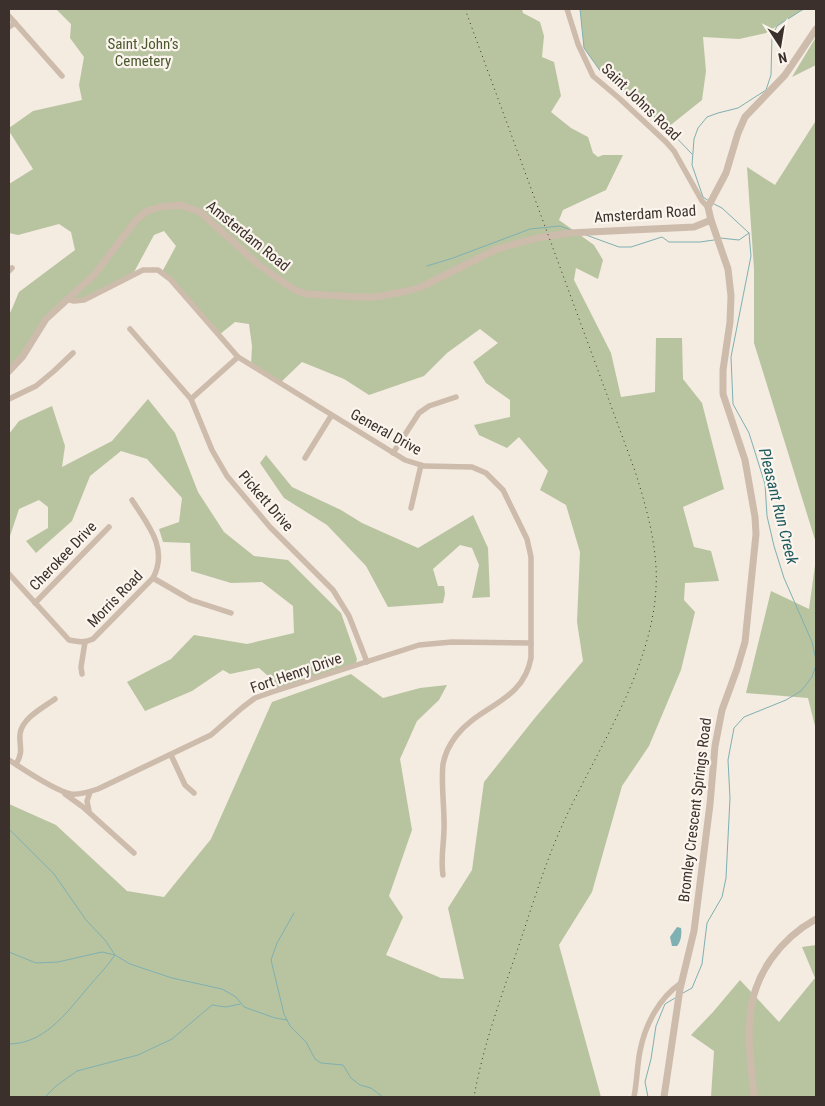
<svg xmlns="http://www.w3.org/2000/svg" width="825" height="1106" viewBox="0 0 825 1106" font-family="'Roboto Condensed',sans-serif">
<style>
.green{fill:#b8c4a0}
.water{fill:#7fb0b2}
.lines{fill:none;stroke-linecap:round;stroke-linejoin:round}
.stream{stroke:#7fb0b2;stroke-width:1}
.minor{stroke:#cdbbac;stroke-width:5.5}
.tertiary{stroke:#cdbbac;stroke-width:7}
.rail{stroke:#3b302b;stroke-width:1;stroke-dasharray:1 4;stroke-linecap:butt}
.labels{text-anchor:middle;stroke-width:4.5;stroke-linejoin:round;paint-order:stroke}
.park-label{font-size:15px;fill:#4a5a2e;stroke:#fbf5ee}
.street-label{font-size:15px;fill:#3b302b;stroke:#fbf5ee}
.water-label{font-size:16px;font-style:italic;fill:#1f5a5e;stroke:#fbf5ee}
</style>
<rect width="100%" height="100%" fill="#f4ebe1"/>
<!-- green -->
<g class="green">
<polygon points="56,9 522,9 523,13 540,22 544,36 542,57 554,62 561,96 551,112 571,128 588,137 593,153 598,157 603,155 623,155 606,190 563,210 559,220 594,245 603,260 598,279 576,268 574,280 611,353 621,397 655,392 656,338 682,338 683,379 702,403 724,489 683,507 694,547 711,551 719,581 685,583 684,600 695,612 681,670 649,746 622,786 592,892 559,945 601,1097 9,1097 9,804 56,825 127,891 164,897 211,839 272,702 351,674 383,698 420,688 447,685 439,700 417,721 400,759 412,830 389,896 403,917 386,955 441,978 464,979 448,908 472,870 484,782 534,719 583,661 577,622 580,552 566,505 540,490 548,471 519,437 507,448 479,435 474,425 510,417 510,400 486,383 473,362 498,343 480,329 447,353 424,376 369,395 344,379 302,362 280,383 251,366 252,346 249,324 235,322 219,335 162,272 176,246 164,231 154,235 133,274 84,300 66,300 57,308 9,371 9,314 11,311 19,292 75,250 71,232 59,224 18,235 9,233 9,184 33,169 9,131 9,128 33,111 82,100 79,85 84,57 70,38 71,24"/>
<polygon points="580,9 806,9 802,10 766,33 739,39 703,37 706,71 702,100 667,128 601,72 584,48"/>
<polygon points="816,37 816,65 792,77"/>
<polygon points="816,121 816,543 754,343 754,269 747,167 775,185 815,122"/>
<polygon points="148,399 175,433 198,492 224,532 254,556 288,560 341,613 357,659 355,666 277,690 276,683 259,668 230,674 223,670 192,691 145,711 127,682 171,659 194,635 247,644 294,633 293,606 262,582 231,583 191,571 190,543 163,542 159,529 179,522 182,498 147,459 121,451 90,476 72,521 36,553 26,541 48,528 48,507 39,500 19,509 9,539 9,434 19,421 52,406 65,446 62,467 112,441"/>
<polygon points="266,455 292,487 341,510 362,523 418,548 473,515 488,548 490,597 472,598 479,565 472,548 460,545 433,569 438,586 444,586 445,594 443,603 388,607 366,566 327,525 284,498 260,463"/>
<polygon points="816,558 816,730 808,698 746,693 771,591 809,609"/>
<polygon points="816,945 816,1097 711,1097 714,1051 691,1035 713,1012 740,980 779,1022 815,978 802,947"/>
</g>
<!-- water -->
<path class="water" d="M677,927L681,928C682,933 681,942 677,946H672L670,937Z"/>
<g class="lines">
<!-- stream -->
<g class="stream">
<polyline points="580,9 584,48 601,72 667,128 692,154"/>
<polyline points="709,201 703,197 692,165 694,139 698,128 707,117 718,113 738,108 766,90 771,75 772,36 777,26 802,10 806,9"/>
<polyline points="712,203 722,208 749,233 751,256 731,357 733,404 749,433 765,484 767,516 774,546 784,578 812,642 816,660"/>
<polyline points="586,235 619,247 631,247 662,237 669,242 700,242 714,240"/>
<polyline points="720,238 739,240 749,233"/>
<polyline points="427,266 453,258 530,229 560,226 571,230"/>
<path d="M9,829L54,874L86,920L105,940L115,955C106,968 95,979 85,991C65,1015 43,1044 9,1044"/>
<polyline points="294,913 277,943 271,960 284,1014 290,1026 306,1042 315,1059 321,1063 343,1065 351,1078 360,1085 371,1088 383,1097"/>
<polyline points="9,952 36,963 58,962 102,952 115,955 130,964 172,978 222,989 236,997 244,1007 275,1018 287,1020"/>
<polyline points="683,993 692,988 702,964 707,923 722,897 726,878 730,798 728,760 734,728 744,717 786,700 801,691 812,677 816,665"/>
<polyline points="45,1097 56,1086 77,1071 138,1055 172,1039 212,1005 226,1007 240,1004"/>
<polyline points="648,1097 645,1082 651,1059 656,1026 665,1004 675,998"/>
</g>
<!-- minor -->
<g class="minor">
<polyline points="567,9 578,44 593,76 620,99 666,142 674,151 702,201 708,207"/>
<polyline points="9,16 62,76"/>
<polyline points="9,27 15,23"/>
<polyline points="9,271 12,268"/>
<path d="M66,299L74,301L84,300L143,270H158L170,279L238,357L405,460L424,466L472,467L486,473L503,490L527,539L531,557V658C523,702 480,705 456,736C450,744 445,753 443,764C441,782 444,803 444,821C445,839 440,857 443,875"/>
<polyline points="130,329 191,399 212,450 227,476 270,527 333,590 349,616 367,662"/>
<polyline points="9,399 36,386 54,371 73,353"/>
<polyline points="191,399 238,357"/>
<polyline points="393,453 419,413 429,406 456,397"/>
<polyline points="305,458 331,416"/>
<polyline points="411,508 421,465"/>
<path d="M9,574L69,640C79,642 84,643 93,639L153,578C169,548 147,524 132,500"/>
<polyline points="153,578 191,600 231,613"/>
<polyline points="35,603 109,527"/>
<polyline points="82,674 81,667 85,642"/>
<polyline points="171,755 185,785 194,793"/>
<path d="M9,760C23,769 55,791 71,794C80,795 89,792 98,789L211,735L243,707L255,698L272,692L419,645L452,642L531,643"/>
<path d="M16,764C24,751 19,747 20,734C22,718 44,707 55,699"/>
<polyline points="65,794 83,807 134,853"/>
<polyline points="89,811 87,801 90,792"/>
<path d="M634,1097C637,1082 637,1066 640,1051C645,1025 659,998 681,983"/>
</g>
<!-- tertiary -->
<g class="tertiary">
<polyline points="9,371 23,356 46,319 95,274 136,220 147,211 160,207 180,205 200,212 259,265 293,289 306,294 359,297 376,297 407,291 421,287 497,249 537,238 569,233 694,227 711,220"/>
<polyline points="664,1097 680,989 694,931 710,804 715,746 722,710 737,669 745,642 756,534 755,517 745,460 723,394 723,370 730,322 731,296 728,269 711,220 708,207 726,173 738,133 745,117 785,75 816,29"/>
<path d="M754,1097C752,1071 747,1043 750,1017C753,975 780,939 816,919"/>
</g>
<!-- rail -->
<path class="rail" d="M465,9L635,471C645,503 654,534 656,567C661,655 602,740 566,817C546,859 533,904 518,948C501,997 483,1046 474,1097"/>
</g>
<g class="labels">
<!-- park labels -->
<g class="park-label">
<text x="143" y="49">Saint John’s<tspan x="143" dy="17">Cemetery</tspan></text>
</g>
<!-- street labels -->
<g class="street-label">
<text transform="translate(641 102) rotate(44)" y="5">Saint Johns Road</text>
<text transform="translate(645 214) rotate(-4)" y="5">Amsterdam Road</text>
<text transform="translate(248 236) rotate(39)" y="5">Amsterdam Road</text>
<text transform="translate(386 432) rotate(29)" y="5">General Drive</text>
<text transform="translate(266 501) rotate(49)" y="5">Pickett Drive</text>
<text transform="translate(63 556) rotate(-46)" y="5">Cherokee Drive</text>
<text transform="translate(115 599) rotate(-46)" y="5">Morris Road</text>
<text transform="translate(296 673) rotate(-19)" y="5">Fort Henry Drive</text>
<text transform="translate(695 810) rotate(-83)" y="5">Bromley Crescent Springs Road</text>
</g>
<!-- water labels -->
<g class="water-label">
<text transform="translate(779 506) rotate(76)" y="6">Pleasant Run Creek</text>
</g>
</g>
<!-- border -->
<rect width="825" height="1106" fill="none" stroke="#3b302b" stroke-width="20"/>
<!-- north arrow -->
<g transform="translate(780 45) rotate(168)" stroke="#fbf5ee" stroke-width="4" paint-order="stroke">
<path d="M0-4L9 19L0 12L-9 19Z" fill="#3b302b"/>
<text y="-8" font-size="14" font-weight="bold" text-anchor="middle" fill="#3b302b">N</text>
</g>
</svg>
